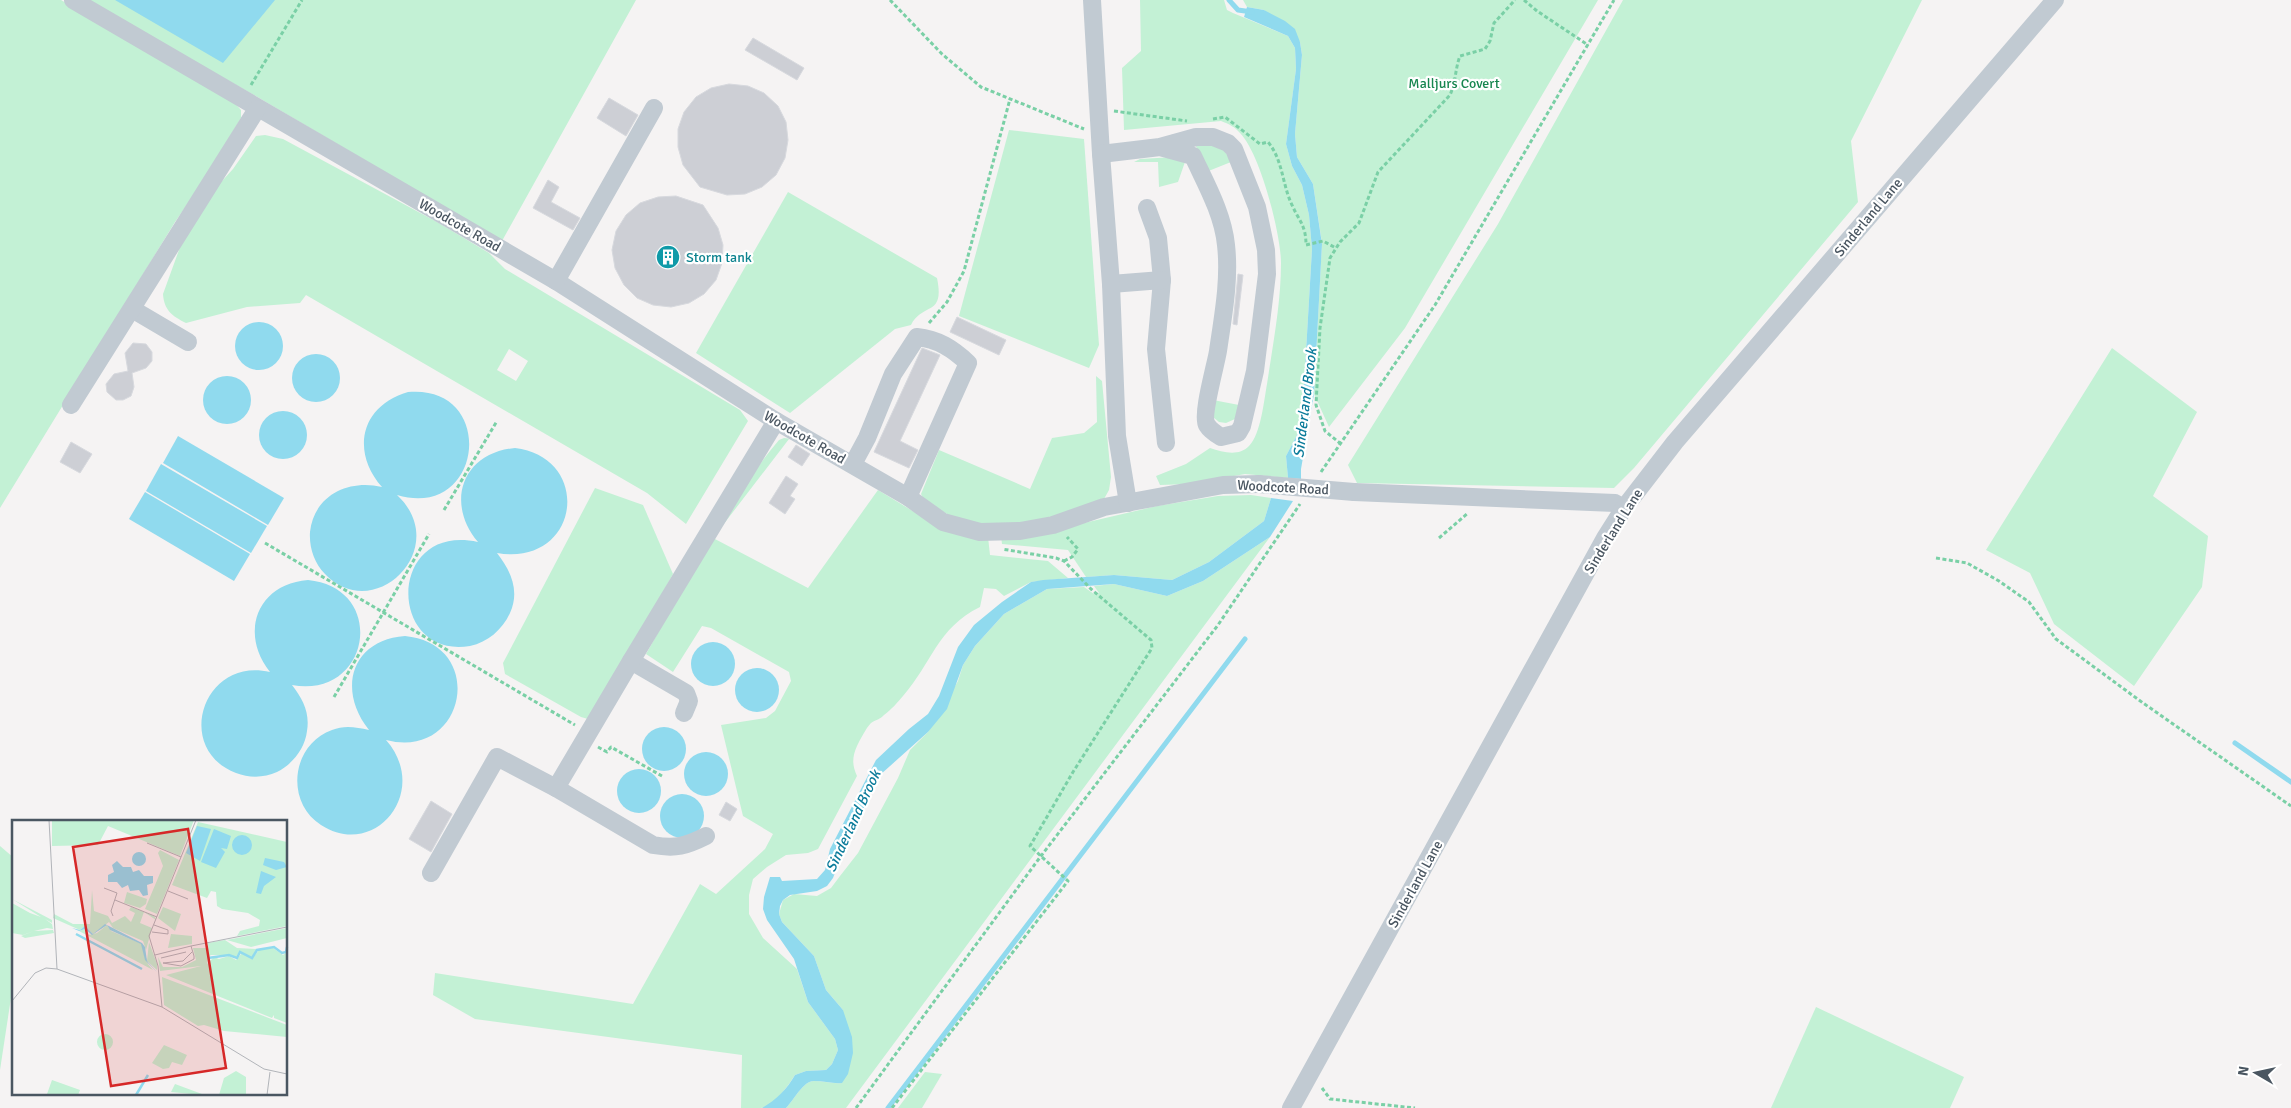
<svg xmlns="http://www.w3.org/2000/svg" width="2291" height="1108" viewBox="0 0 2291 1108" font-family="Signika,sans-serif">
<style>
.green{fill:#c3f1d5;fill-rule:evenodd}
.water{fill:#90daee}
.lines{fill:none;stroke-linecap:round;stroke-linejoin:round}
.stream{stroke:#90daee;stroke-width:5}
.building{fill:#cdcfd5;stroke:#d7d9de}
.path{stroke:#7ad0a6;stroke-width:3;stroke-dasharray:4 2.5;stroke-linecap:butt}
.minor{stroke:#c1cad2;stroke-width:18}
.minor-bridge{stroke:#c1cad2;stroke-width:18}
.labels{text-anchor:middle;stroke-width:4.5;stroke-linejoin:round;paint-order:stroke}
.park-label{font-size:14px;fill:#17864f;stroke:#fff}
.street-label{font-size:14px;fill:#4a5661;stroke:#fff}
.culture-label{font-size:14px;fill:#0d838f;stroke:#fff;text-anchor:start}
.water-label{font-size:15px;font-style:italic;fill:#0c7c9b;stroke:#fff}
.inset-river{fill:none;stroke:#90daee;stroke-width:2.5}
.inset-road{fill:none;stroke:#b1b4b9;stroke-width:1}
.view{fill:#d62828;fill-opacity:0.15;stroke:#d62828;stroke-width:2.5}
.inset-edge{fill:none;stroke:#4a5661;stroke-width:2.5}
</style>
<rect width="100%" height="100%" fill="#f5f3f3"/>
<!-- green -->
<g class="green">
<polygon points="0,0 61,0 232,100 241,110 241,118 201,184 175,222 0,508"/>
<polygon points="85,0 636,0 502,241 254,95"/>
<path d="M1140,0H1224L1227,10L1233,13L1288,36L1295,48L1296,69L1286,144L1292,166L1302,185L1309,215L1312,249L1303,403L1299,431L1286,456L1288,478L1245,474L1190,484L1160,485L1156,476L1186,464L1210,448C1223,452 1238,457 1249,446C1261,434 1264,400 1267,384C1273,344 1281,303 1281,263C1281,234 1260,153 1240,133C1235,127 1229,124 1221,121L1124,130L1122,68L1141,51Z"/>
<polygon points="1243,0 1598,0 1405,328 1329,427 1314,394 1322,243 1313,184 1297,157 1295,134 1302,55 1300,42 1264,10 1247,7"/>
<polygon points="1623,0 1922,0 1851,141 1858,202 1634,468 1614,488 1357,483 1348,465 1498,224"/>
<polygon points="1009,130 1084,139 1099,345 1089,368 959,316"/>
<path d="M265,135L283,139L437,222L489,253L505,269L740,410L748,421L686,524L647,493L306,295L300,303L247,307L186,323C172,316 164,310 163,294L187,228L212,192L233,169L256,136ZM509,349L528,361L516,381L497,370Z"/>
<polygon points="1209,144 1224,149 1231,162 1206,172 1196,146"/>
<polygon points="1174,157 1186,159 1178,182 1159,187 1158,162 1134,162 1140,159"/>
<path d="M788,192L937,278C945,317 923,302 911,325L895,329L790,413L696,353Z"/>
<polygon points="2112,348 2197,412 2153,496 2208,536 2202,587 2134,686 2054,624 2030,573 1986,550"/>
<polygon points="1096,376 1102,381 1111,477 1109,490 1104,499 1038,524 990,525 962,522 925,502 921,494 939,450 1030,489 1052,438 1084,433 1097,422"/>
<polygon points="1213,400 1239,405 1235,419 1226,423 1219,422 1213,417"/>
<path d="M784,438L801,440L789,439L713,538L808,588L878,490L944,530L988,537L990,555L1048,561L1068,578L1031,582L1004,596L996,589L984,588L980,607C937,628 932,663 903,696C898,702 891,710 884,715C881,719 875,720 871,723C866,728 860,740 857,746C852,757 852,765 857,776L818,849L808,853L786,855L767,867L753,879L749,895V914L763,938L797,969L808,1002L835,1039L838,1050L832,1064L826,1070L806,1071L795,1075C788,1086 775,1105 761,1108C755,1108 747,1108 741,1108L742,1055L475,1019L433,995L435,973L633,1004L700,884L716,894L765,849L773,834L743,816L721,725L766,718L775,711L791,681L789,672L711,628L702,626L673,672L646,654C687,582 726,503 779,440Z"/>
<polygon points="595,488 643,505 673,574 595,715 588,719 581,717 505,674 503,663"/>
<polygon points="1251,495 1271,498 1264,521 1209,562 1172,580 1114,575 1086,577 1068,550 1002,544 1001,536 1058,529 1157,506 1218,496"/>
<path d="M1270,537L846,1108H786C794,1100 803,1081 814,1081C824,1081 832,1084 842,1083L843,1010L826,990L814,956L782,922L779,914L783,900L794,894L817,896L831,888L840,876L858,853L898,778L910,750L928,732L958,681L963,665L975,646L1004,614L1047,589L1084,587L1094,594L1099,593L1094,586L1114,584L1167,596L1203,581Z"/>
<polygon points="0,846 14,858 14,978 0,1070"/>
<polygon points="1816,1007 1964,1077 1950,1108 1771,1108"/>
<polygon points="925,1072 942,1074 922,1108 898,1108"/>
</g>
<!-- water -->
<g class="water">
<polygon points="115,0 275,0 223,63"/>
<polygon points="1247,7 1264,10 1285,21 1295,29 1300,42 1302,55 1295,134 1297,157 1313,184 1322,244 1314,394 1301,469 1301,479 1288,478 1286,456 1299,431 1303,403 1312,249 1309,215 1302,185 1292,166 1286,144 1296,69 1295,48 1288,36 1244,17"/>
<circle cx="259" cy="346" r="24"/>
<circle cx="316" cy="378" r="24"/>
<circle cx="227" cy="400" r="24"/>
<path d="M408,392C498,384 484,521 397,495C453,547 375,626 325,574C314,563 309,547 310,532C314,495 349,479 382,487C351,452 360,406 408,392Z"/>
<circle cx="283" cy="435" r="24"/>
<polygon points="178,436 284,498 268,525 163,463"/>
<path d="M515,448C594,458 580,567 497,553C511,571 520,591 510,613C502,630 488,642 470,646C387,660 386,522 478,542C445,503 462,453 515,448Z"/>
<polygon points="161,464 267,526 251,553 146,491"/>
<polygon points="145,492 250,554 234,581 129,519"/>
<path d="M1271,498L1293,501L1270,537L1203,581L1167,596L1114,584L1047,589L1004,614L975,646L963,665L947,709L928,732L880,775L844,849L833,878L827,886L817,891L790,895L783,900L780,906L779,914L782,922L814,956L826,990L843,1010L852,1037L853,1053L848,1074L842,1083C833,1084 824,1081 814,1081C803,1081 794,1100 786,1108H762C776,1100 787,1089 795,1075L806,1071L826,1070L832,1064L838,1050L835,1039L808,1002L794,959L767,920L763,909L764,897L770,877H780L782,881L817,879L825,870L830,849L876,760L909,729L928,714L939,696L958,647L974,625L1002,602L1031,582L1043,580L1114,575L1172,580L1209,562L1264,521Z"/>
<path d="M308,580C388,588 371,699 292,685C303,699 310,713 307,731C305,748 293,764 277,772C264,778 249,778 236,773C173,749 203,656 270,672C239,633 257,584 308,580Z"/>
<path d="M405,636C488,644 466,761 386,740C431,791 375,860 321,825C285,802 291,745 332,730C344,725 356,727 369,730C337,690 351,640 405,636Z"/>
<circle cx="713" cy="664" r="22"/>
<circle cx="757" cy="690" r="22"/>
<circle cx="664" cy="749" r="22"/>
<circle cx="706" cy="774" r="22"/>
<circle cx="639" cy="791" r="22"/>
<circle cx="682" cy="816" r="22"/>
</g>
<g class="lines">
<!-- stream -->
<g class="stream">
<polyline points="1229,0 1238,10 1252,12"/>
<polyline points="2235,743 2291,782"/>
<polyline points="888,1108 1245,639"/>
</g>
</g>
<!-- building -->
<g class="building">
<polygon points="753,38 804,68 797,80 745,50"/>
<polygon points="729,84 748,86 764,93 778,106 786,122 788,140 785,158 776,175 762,187 745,194 727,195 700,187 683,165 678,147 678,129 684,112 696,97 711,88"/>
<polygon points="609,98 638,115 626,136 597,118"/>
<polygon points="548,180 559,187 551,202 580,218 573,230 533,208"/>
<polygon points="676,196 703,205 718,228 723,245 722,263 716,280 704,294 689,303 671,307 653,305 637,298 624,285 615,268 612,250 616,231 626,215 640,203 658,197"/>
<polygon points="1238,274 1243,275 1237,325 1233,324"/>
<polygon points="957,317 1006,340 999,355 950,332"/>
<polygon points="133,343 146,344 152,352 152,361 146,368 132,373 134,387 131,396 123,400 116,400 107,392 106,384 114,374 128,371 125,353"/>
<polygon points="922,348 940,355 900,441 918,450 909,468 874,452"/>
<polygon points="71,442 92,454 80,473 60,462"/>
<polygon points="796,445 810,454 802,466 788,457"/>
<polygon points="786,476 798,484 790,496 795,499 785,514 769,503"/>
<polygon points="431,801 452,814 431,852 409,839"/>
<polygon points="726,802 737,809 730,821 719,815"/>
</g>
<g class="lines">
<!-- path -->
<g class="path">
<polyline points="890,0 942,54 981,87 1084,129"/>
<polyline points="1524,0 1537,11 1588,45"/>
<polyline points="251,85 302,0"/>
<polyline points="1114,111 1187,121"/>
<path d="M1213,119L1225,117L1260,144L1268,142C1283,160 1282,184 1292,205C1299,221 1306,225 1306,245L1323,241L1336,248"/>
<polyline points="929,323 947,302 964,271 1010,99"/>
<path d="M1341,444L1325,431L1316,405L1320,328L1330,258L1340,242L1359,223L1378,172L1450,95C1456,82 1455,69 1460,56L1485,49L1490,41L1494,23L1515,0"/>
<polyline points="1321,472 1435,305 1614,0"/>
<polyline points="444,510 497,421"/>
<polyline points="1439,538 1468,513"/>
<polyline points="265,543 575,725"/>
<polyline points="1936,558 1967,563 1999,581 2029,602 2056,639 2143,703 2291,806"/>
<polyline points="1064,561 1072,557 1078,549 1067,537"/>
<polyline points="334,697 429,534"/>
<polyline points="598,747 607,752 611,747 662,776"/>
<polyline points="1322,1088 1330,1099 1415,1108"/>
<polyline points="856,1108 1041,856 1218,625 1300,504"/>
<polyline points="892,1108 1068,881 1030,846 1073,772 1152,648 1151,640 1091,589 1064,561 1056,558 1002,549"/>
</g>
<!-- minor -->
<g class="minor">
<polyline points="73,0 556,281 776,421 908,497 943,522 980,532 1020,531 1053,525 1104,507 1223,485 1259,484"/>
<polyline points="1092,0 1101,154"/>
<polyline points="1147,208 1158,238 1162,280 1156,349 1166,443"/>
<polyline points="556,281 654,108"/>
<polyline points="1111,284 1162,280"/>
<polyline points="132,309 188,342"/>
<polyline points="71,405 257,109"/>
<path d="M853,464L867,438L893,374L917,337C938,339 953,349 968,363L908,497"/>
<polyline points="1354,492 1615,503 1624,508"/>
<path d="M1128,503L1117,436L1111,284L1101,154L1160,147L1196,137H1213L1228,143L1234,149L1257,207L1266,250L1267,274L1255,371L1242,426L1238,433L1221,437C1216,434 1210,430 1207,425C1201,416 1216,364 1218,351C1223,316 1230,280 1226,245C1223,214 1206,184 1193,156L1160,147"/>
<polyline points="631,661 686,693 689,701 684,713"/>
<polyline points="556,788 631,661 776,421"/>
<path d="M431,873L497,757L556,788L653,845C676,849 686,846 706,836"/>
<polyline points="1291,1108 1605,538 1624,508 1675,442 2055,0"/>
</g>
<!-- minor-bridge -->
<polyline class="minor-bridge" points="1259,484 1354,492"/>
</g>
<!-- icons -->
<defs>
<g id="building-disc" transform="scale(1.25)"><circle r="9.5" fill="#0f9aa8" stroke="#fff"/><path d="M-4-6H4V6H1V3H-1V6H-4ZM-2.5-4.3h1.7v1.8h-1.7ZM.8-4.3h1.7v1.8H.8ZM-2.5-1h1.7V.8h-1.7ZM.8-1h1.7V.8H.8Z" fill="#fff"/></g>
</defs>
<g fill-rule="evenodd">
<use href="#building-disc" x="668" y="257"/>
</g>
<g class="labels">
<!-- park labels -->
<g class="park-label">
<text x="1454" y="88">Malljurs Covert</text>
</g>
<!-- street labels -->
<g class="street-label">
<text transform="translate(1868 217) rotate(-50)" y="5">Sinderland Lane</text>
<text transform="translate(460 225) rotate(30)" y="5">Woodcote Road</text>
<text transform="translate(805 437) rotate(30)" y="5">Woodcote Road</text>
<text transform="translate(1283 487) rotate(3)" y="5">Woodcote Road</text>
<text transform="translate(1613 531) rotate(-58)" y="5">Sinderland Lane</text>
<text transform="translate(1415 884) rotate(-61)" y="5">Sinderland Lane</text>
</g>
<!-- culture labels -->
<g class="culture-label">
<text x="686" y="262">Storm tank</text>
</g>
<!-- water labels -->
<g class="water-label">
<text transform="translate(1305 403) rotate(-83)" y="5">Sinderland Brook</text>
<text transform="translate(853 821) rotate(-65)" y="5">Sinderland Brook</text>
</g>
</g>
<!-- overview -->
<g transform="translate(12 820)">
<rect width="275" height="275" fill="#f5f3f3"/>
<path d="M40,0H182L168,36L96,6L86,25L40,26ZM186,2L275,22V106L225,116L228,111L247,106L248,100L236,93L210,89L205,86L204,72L199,71L195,78L160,65ZM148,30L167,40L145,94L133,89L151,46L146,33ZM80,70L82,91L96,96L100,103L113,96L119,102L123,93L117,90L119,87L140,95L143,97L144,100L132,92L128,103L140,108L134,130L131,121L101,108L97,102L81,114L73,106L68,110L41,98L42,94L61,104H78ZM115,72L135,79L134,84L128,88L112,83ZM0,79L40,100V103L33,99L40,104L41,109L35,108L22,111L41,110L42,113L13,118L9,116L22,111L11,115L0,113V83L18,93L29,97ZM151,87L169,94L163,111L146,98ZM95,105L99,111L130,124L136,144L141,150L67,111L73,109L77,115L85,113ZM275,108V118L239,127L215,120ZM159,114L180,116V124L156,128ZM213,120L225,128L245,129L239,138L228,131L224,137L217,135H199L196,137L195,144L202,137L207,139L217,136L224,140L230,133L240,139L247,130L261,128L271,135L275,132V203L262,198V195L260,198L154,155L189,146L148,151L146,137L151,147H170L184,140L181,128H196V123ZM137,122L145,144V150L135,141ZM150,157L275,205V217L212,211L192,205L186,206L152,185ZM85 222a8 8 0 1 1 16 0a8 8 0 1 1-16 0ZM152,225L175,235L170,245L160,242L157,248L151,249L140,243ZM224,251L234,257V275H207L212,258ZM40,260L68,270L66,275L35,274ZM163,264L190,274V275L159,272Z" fill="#c3f1d5"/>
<path d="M185,6L199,9L188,41L174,33ZM202,9L219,16L215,29L209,28L213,32L204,48L189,42ZM220 25a10 10 0 1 1 20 0a10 10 0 1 1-20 0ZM120 39a7 7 0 1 1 14 0a7 7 0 1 1-14 0ZM253,38L272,42L275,47L264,50L251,45ZM105,41L111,47H119L121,52L127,50L132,56H141V63L135,65L136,75L131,76L127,70L118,71L116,65L110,68L105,62H96V55L102,52L100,45ZM249,51L264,57L252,66L249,74L244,73ZM93,104L130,123L133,127L135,141L145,152L133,140L129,124L98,110L95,105L80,115L73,109L67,111L60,108L68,110L73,106L81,114Z" fill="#90daee"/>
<path class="inset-river" d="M64,114L130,149M196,138L217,135L225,138L228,132L240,138L245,130L262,127L270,133L274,132L275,127M124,275L136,255"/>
<path class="inset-road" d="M37,0L45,149M135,23L169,37M92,68L105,73L99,91L101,96M156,71L176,79M103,80L145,97M140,112L156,114V110L142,105M179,126L275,107M143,135L179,126L182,136V139L169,146L151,143L171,141L180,132M149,138L174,132M0,181L23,153L34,148L45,149L150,187L252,249L275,254M150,187L146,146L137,116L184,0M255,275L258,252"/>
<path class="view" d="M176,9L214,248L99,266L61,27Z"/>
<rect width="275" height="275" class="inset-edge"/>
</g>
<!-- north arrow -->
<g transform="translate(2256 1073) rotate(279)" stroke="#ffffff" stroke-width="4" paint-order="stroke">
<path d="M0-4L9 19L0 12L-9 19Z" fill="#4a5661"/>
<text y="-8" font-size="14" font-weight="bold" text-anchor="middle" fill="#4a5661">N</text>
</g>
</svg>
